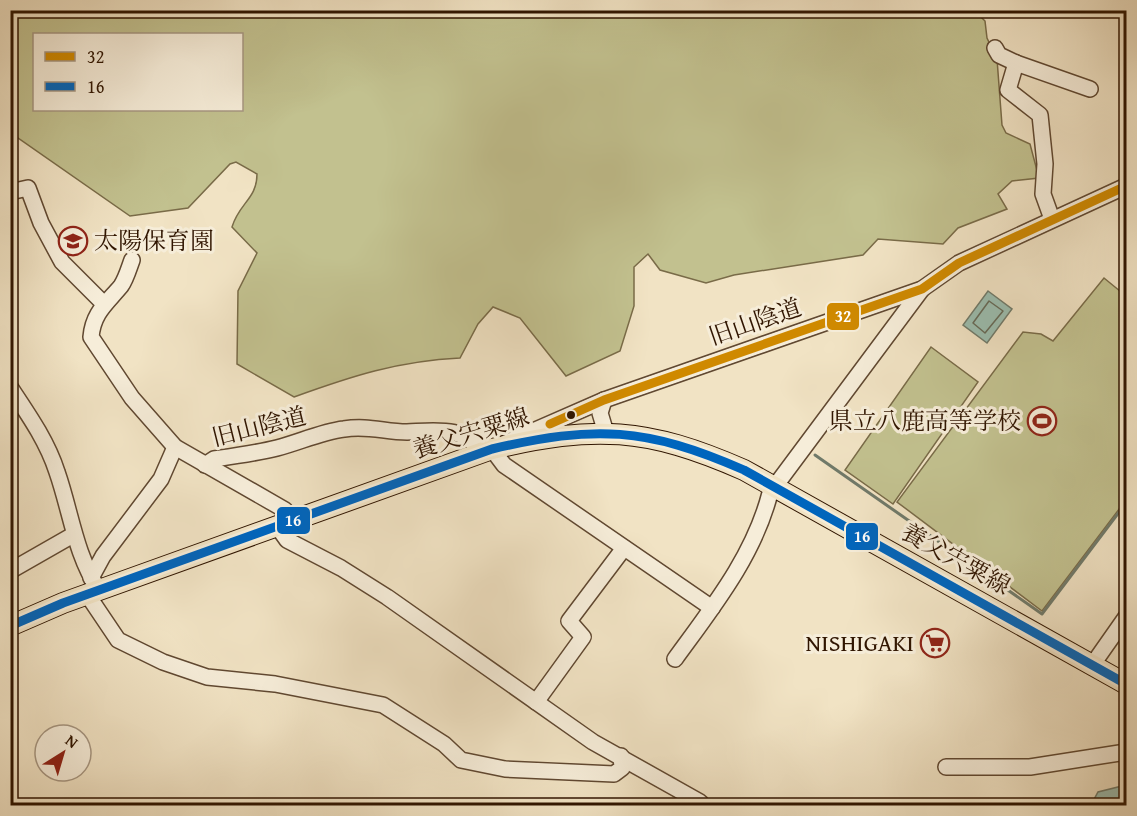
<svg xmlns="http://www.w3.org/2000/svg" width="1137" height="816" viewBox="0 0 1137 816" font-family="'Gentium Book Plus','Noto Serif JP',serif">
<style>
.green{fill:#c2c18f;stroke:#796b48;stroke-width:1.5;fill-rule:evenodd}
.water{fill:#9bbeb0;stroke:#707a6a;stroke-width:1.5}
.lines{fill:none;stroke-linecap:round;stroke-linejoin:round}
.shore{stroke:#666a58;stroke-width:1.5}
.stream{stroke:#707a6a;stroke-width:3}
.minor-casing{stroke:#604831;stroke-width:18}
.major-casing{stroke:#301500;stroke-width:22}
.minor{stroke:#f6edd9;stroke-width:15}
.major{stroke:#f1e3c4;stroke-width:20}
.bus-1-casing{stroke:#f6edd9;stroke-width:14}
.bus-2-casing{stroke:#f6edd9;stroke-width:14}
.bus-1{stroke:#cf8900;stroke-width:9}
.bus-2{stroke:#0065bd;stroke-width:9}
.bus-dot{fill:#301500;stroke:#f6edd9;stroke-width:2}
.labels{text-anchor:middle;stroke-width:6;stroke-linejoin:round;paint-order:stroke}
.poi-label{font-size:24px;fill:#301500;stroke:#f6edd9;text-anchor:end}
.street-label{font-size:24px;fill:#301500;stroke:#f6edd9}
.line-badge{stroke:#f6edd9;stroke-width:2}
.badge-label{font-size:16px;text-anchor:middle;font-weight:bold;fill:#fff}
</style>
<rect width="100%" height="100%" fill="#f1e3c4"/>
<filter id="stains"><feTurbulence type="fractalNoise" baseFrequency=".00333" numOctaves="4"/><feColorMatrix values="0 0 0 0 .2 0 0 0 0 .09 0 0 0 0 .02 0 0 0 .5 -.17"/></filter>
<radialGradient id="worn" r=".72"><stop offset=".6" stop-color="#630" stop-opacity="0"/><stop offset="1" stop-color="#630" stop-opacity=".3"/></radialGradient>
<!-- green -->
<g class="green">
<path d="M944,10L946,13L978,14L985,21L987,38L997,59L1002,125L1006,133L1030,144L1039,178L1012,181L998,194L1007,209L958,228L943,244L878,239L863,255L734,275L706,283L660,270L648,254L634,267V306L620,351L566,376L520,318L493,307L478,324L460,358C398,361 352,376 294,397L237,364L238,291L257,253L232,227C239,203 257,199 257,174L236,162L230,164L188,208L130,216L11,133V11ZM34,34H242V110H34Z"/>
<polygon points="1104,278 1126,296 1126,500 1042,611 897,502 1023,332 1041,334 1053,341"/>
<polygon points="931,347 978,382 893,504 845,470"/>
</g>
<!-- water -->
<g class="water">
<polygon points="988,291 1012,309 987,343 963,325"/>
<polygon points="1126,785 1126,805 1091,805 1098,792"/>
</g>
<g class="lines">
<!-- shore -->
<polygon class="shore" points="989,301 1003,311 985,333 973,323"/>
<!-- stream -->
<polyline class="stream" points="815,455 1042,614 1126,503"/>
<!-- minor casing -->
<g class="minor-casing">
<g id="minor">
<polyline points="995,48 999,55 1016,63"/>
<polyline points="10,192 28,188 41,223 62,262 103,303"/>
<polyline points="1052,219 1043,194 1045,164 1040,115 1008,90 1016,63 1090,89"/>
<path d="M132,260C129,268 126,279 121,286C106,304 93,313 91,337L132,398L175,447L285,510L289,520L282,533L287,540L341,568L387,597L593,742L700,802"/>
<path d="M10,387C28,414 47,441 57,472C71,512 75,554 99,590"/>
<polyline points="604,400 600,413 606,433"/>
<path d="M205,465L214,459C235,456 257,453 277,448C300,442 321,432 344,429C368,425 385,432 407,432C433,431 469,425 480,454"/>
<polyline points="10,571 73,535"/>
<polyline points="91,578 103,556 161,479 175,447"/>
<polyline points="87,594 118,640 163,662 207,677 275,684 383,705 444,744 461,760 505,769 614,774 622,768 621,756"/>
<polyline points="712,608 504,465 492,449 604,400 922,289 959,263 1126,186"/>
<path d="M675,659C712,608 754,556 770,493L922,289"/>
<polyline points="1093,664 1126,617"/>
<polyline points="536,702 583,637 569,621 624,548"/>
<polyline points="946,767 1030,767 1126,752"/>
</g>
</g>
<!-- major casing -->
<g class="major-casing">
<path id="major" d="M10,626L63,603L492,449C595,425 646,427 744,470L1126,684"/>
</g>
<!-- minor -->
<use href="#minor" class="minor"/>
<!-- major -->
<use href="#major" class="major"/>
<!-- bus-1 casing -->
<g class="bus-1-casing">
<polyline id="bus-1" points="550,424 604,400 922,289 959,263 1126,186"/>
</g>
<!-- bus-2 casing -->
<g class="bus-2-casing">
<path id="bus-2" d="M10,626L63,603L492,449C595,425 646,427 744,470L1126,684"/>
</g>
<!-- bus-1 -->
<use href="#bus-1" class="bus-1"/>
<!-- bus-2 -->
<use href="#bus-2" class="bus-2"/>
</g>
<!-- icons -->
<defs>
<g id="school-ring" transform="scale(1.5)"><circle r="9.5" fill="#f6edd9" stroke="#8f2418" stroke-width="1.5"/><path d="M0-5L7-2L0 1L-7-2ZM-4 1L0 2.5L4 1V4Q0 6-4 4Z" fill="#8f2418"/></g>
<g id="stadium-ring" transform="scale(1.5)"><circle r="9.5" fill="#f6edd9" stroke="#8f2418" stroke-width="1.5"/><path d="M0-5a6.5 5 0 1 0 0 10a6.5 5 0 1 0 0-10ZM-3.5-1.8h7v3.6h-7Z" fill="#8f2418"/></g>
<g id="supermarket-ring" transform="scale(1.5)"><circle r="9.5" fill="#f6edd9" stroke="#8f2418" stroke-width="1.5"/><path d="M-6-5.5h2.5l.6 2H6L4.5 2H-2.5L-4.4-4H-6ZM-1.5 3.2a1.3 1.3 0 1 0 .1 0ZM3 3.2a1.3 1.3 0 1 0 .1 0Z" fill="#8f2418"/></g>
</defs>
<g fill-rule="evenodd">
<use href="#school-ring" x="73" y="241"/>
<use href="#stadium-ring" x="1042" y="421"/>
<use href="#supermarket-ring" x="935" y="643"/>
</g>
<!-- markers -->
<circle class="bus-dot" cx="571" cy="415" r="5"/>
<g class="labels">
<!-- poi labels -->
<g class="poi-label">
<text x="94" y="249" text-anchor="start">太陽保育園</text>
<text x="1021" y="429">県立八鹿高等学校</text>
<text x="914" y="651">NISHIGAKI</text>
</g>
<!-- street labels -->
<g class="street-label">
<text transform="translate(755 322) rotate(-19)" y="8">旧山陰道</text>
<text transform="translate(259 427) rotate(-14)" y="8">旧山陰道</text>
<text transform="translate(471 433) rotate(-17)" y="8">養父宍粟線</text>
<text transform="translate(956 559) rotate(29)" y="8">養父宍粟線</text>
</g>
</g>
<g class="line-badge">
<rect x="826" y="302" width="34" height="29" rx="6" fill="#cf8900"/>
<rect x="276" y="506" width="35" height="29" rx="6" fill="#0065bd"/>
<rect x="845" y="522" width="34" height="29" rx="6" fill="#0065bd"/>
</g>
<g class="badge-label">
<text x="843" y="322">32</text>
<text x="293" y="526">16</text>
<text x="862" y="542">16</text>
</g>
<!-- margin -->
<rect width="1137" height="816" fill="none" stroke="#f1e3c4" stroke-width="36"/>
<rect x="12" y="12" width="1113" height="792" fill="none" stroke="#301500" stroke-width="3"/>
<rect x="18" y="18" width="1101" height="780" fill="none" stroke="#301500" stroke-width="1.5"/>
<!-- legend -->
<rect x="33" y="33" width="210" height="78" fill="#f6edd9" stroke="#a79782" stroke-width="1.5"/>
<rect x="45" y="52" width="30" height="9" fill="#cf8900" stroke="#a79782" stroke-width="1.5"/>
<text x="87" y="63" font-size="18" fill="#301500">32</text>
<rect x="45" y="82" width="30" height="9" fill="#0065bd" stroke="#a79782" stroke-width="1.5"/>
<text x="87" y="93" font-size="18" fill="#301500">16</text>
<!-- north arrow -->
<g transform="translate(63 753) rotate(37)"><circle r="28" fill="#f6edd9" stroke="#a79782" stroke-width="1.5"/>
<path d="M0-4.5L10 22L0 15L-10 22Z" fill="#8f2418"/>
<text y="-9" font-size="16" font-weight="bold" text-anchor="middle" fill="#301500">N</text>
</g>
<rect width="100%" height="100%" filter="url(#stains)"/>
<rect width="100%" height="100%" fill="url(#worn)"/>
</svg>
